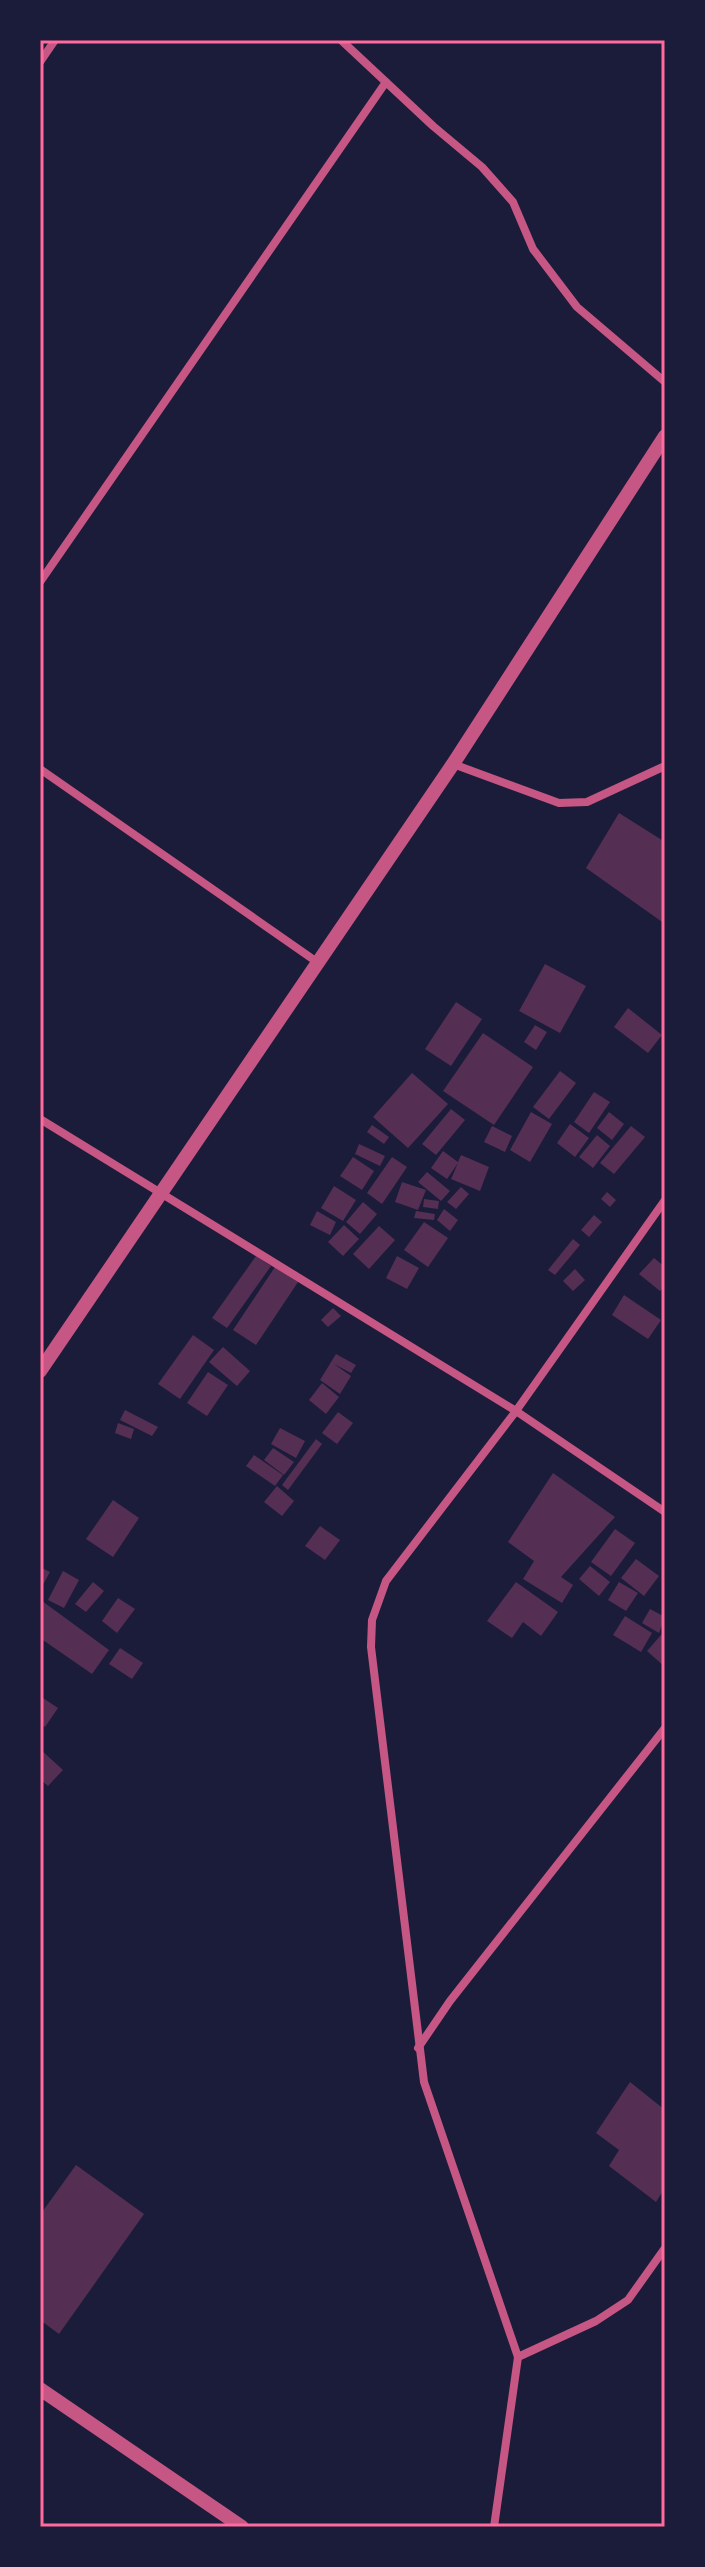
<svg xmlns="http://www.w3.org/2000/svg" width="705" height="2567" viewBox="0 0 705 2567" font-family="'Archivo Narrow',sans-serif">
<style>
.building{fill:#542f53}
.lines{fill:none;stroke-linecap:round;stroke-linejoin:round}
.minor{stroke:#c65784;stroke-width:8}
.tertiary{stroke:#c65784;stroke-width:14}
.neatline{fill:none;stroke:#ff6b9d;stroke-width:3}
</style>
<rect width="100%" height="100%" fill="#1b1b3a"/>
<!-- building -->
<g class="building">
<polygon points="619,813 665,842 665,924 586,868"/>
<polygon points="545,964 586,986 560,1033 519,1011"/>
<polygon points="456,1002 482,1019 451,1066 425,1049"/>
<polygon points="628,1008 662,1035 648,1053 614,1027"/>
<polygon points="535,1025 547,1032 536,1050 524,1042"/>
<polygon points="483,1033 533,1067 494,1125 443,1091"/>
<polygon points="560,1071 576,1083 549,1119 533,1107"/>
<polygon points="412,1073 448,1104 408,1148 373,1117"/>
<polygon points="594,1092 610,1102 589,1133 574,1122"/>
<polygon points="451,1109 465,1120 436,1155 422,1144"/>
<polygon points="531,1112 552,1124 530,1162 510,1150"/>
<polygon points="609,1112 624,1124 612,1140 597,1128"/>
<polygon points="570,1124 589,1138 575,1157 557,1143"/>
<polygon points="372,1125 389,1137 384,1144 367,1132"/>
<polygon points="492,1126 512,1136 505,1152 484,1142"/>
<polygon points="631,1126 645,1137 614,1174 600,1163"/>
<polygon points="597,1135 610,1146 593,1168 579,1157"/>
<polygon points="359,1144 385,1156 380,1166 355,1154"/>
<polygon points="443,1151 458,1162 461,1155 489,1167 480,1191 451,1179 458,1163 447,1179 431,1168"/>
<polygon points="353,1157 374,1171 362,1190 340,1176"/>
<polygon points="392,1157 407,1167 382,1204 367,1193"/>
<polygon points="427,1172 450,1191 441,1201 418,1182"/>
<polygon points="402,1182 426,1190 418,1210 395,1202"/>
<polygon points="334,1186 356,1200 343,1221 321,1208"/>
<polygon points="461,1187 469,1194 456,1209 447,1202"/>
<polygon points="607,1192 616,1200 610,1207 601,1199"/>
<polygon points="424,1199 439,1201 438,1209 423,1207"/>
<polygon points="363,1202 377,1214 360,1234 346,1222"/>
<polygon points="444,1209 458,1220 450,1231 437,1220"/>
<polygon points="317,1211 336,1222 330,1235 310,1225"/>
<polygon points="416,1211 435,1214 434,1220 414,1218"/>
<polygon points="594,1215 602,1222 589,1237 581,1230"/>
<polygon points="424,1222 448,1238 428,1267 404,1250"/>
<polygon points="344,1225 359,1239 343,1256 328,1242"/>
<polygon points="379,1226 395,1240 369,1269 353,1254"/>
<polygon points="573,1239 580,1245 555,1275 548,1270"/>
<polygon points="256,1256 271,1266 227,1328 212,1318"/>
<polygon points="397,1256 419,1268 407,1289 386,1278"/>
<polygon points="654,1258 665,1267 665,1286 660,1291 639,1274"/>
<polygon points="275,1267 298,1282 256,1345 233,1330"/>
<polygon points="575,1269 585,1280 573,1291 563,1281"/>
<polygon points="624,1295 661,1320 648,1339 612,1315"/>
<polygon points="333,1308 341,1316 328,1327 321,1320"/>
<polygon points="193,1335 214,1350 180,1399 158,1384"/>
<polygon points="223,1347 250,1371 237,1386 209,1362"/>
<polygon points="336,1354 356,1365 351,1373 334,1364 351,1376 340,1394 320,1380"/>
<polygon points="208,1372 228,1385 207,1416 187,1403"/>
<polygon points="322,1383 339,1397 326,1414 309,1400"/>
<polygon points="125,1410 158,1427 152,1436 120,1420"/>
<polygon points="338,1412 353,1423 337,1444 322,1433"/>
<polygon points="118,1423 134,1429 131,1439 115,1433"/>
<polygon points="280,1428 305,1441 296,1458 271,1444"/>
<polygon points="316,1439 322,1444 288,1490 282,1485"/>
<polygon points="273,1448 294,1462 284,1475 264,1460"/>
<polygon points="254,1455 283,1475 275,1486 246,1466"/>
<polygon points="553,1473 615,1517 561,1577 573,1585 562,1603 523,1579 534,1561 508,1542"/>
<polygon points="277,1486 294,1501 282,1516 264,1502"/>
<polygon points="113,1500 139,1518 113,1557 86,1539"/>
<polygon points="320,1526 340,1540 325,1560 305,1546"/>
<polygon points="615,1529 635,1543 611,1576 591,1562"/>
<polygon points="636,1559 659,1576 644,1596 621,1578"/>
<polygon points="590,1566 610,1582 599,1596 579,1579"/>
<polygon points="40,1567 50,1572 40,1590"/>
<polygon points="63,1571 79,1580 64,1608 48,1600"/>
<polygon points="93,1582 104,1591 86,1612 75,1604"/>
<polygon points="516,1582 558,1612 541,1636 523,1622 512,1638 487,1621"/>
<polygon points="619,1582 638,1593 626,1611 608,1600"/>
<polygon points="118,1598 135,1609 117,1633 102,1621"/>
<polygon points="42,1601 109,1650 92,1674 40,1638"/>
<polygon points="650,1609 665,1617 659,1633 642,1623"/>
<polygon points="625,1616 652,1633 641,1652 613,1635"/>
<polygon points="661,1635 665,1638 665,1667 647,1651"/>
<polygon points="120,1648 143,1663 132,1679 109,1664"/>
<polygon points="40,1696 58,1708 45,1727 40,1724"/>
<polygon points="40,1749 63,1770 48,1786 40,1779"/>
<polygon points="630,2082 665,2110 665,2188 656,2202 609,2166 619,2150 596,2133"/>
<polygon points="76,2165 144,2214 59,2334 40,2320 40,2215"/>
</g>
<g class="lines">
<!-- minor -->
<g class="minor">
<polyline points="341,40 433,126 482,167 513,202 533,249 577,307 665,382"/>
<polyline points="40,62 55,40"/>
<polyline points="40,582 386,82"/>
<polyline points="453,764 559,803 587,802 665,766"/>
<polyline points="40,769 317,962"/>
<polyline points="40,1119 516,1411 665,1512"/>
<polyline points="418,2048 450,2001 665,1728"/>
<polyline points="518,2357 596,2321 628,2300 665,2248"/>
<polyline points="494,2527 518,2357 424,2082 371,1647 372,1620 386,1581 516,1411 665,1200"/>
</g>
<!-- tertiary -->
<g class="tertiary">
<polyline points="40,1371 453,764 665,436"/>
<polyline points="40,2389 242,2527"/>
</g>
</g>
<!-- border -->
<rect width="705" height="2567" fill="none" stroke="#1b1b3a" stroke-width="84"/>
<rect x="42" y="42" width="621" height="2483" class="neatline"/>
</svg>
